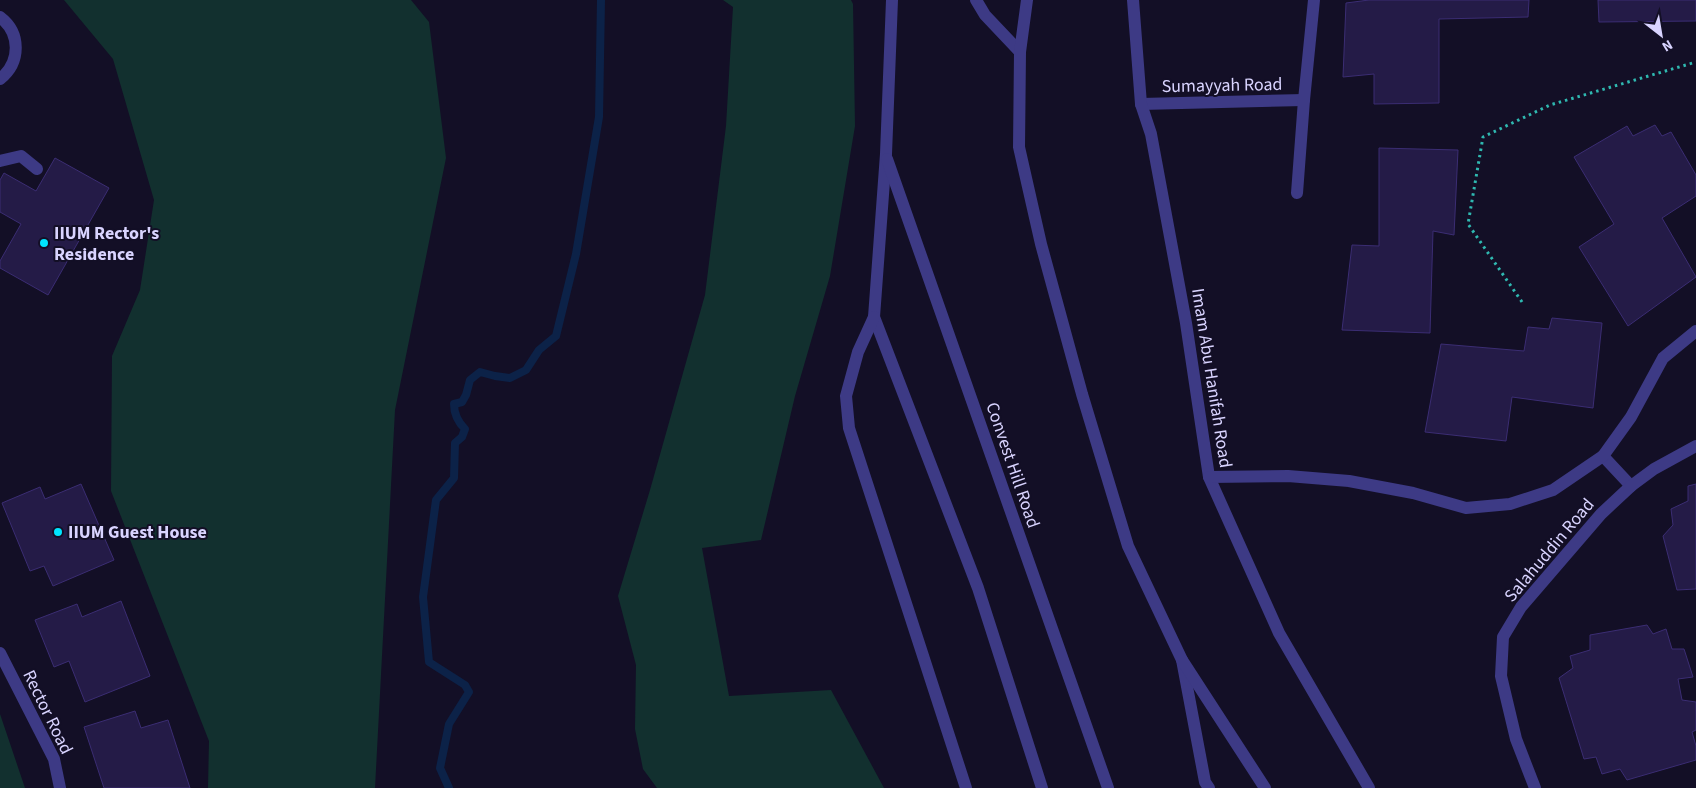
<svg xmlns="http://www.w3.org/2000/svg" width="1696" height="788" viewBox="0 0 1696 788" font-family="'Source Sans 3',sans-serif">
<style>
.green{fill:#12302f}
.lines{fill:none;stroke-linecap:round;stroke-linejoin:round}
.stream{stroke:#0c2248;stroke-width:8}
.building{fill:#241b47;stroke:#3b2d73}
.path{stroke:#2fb8b0;stroke-width:3;stroke-dasharray:2.5 4;stroke-linecap:butt}
.lane{stroke:#3d3a85;stroke-width:12}
.street{stroke:#3d3a85;stroke-width:12}
.poi-dot{fill:#00e5ff;stroke:#130f26;stroke-width:2}
.labels{text-anchor:middle;stroke-width:4;stroke-linejoin:round;paint-order:stroke}
.street-label{font-size:18px;fill:#d9d4ff;stroke:#130f26}
.poi-label{font-size:18px;font-weight:bold;fill:#d9d4ff;stroke:#130f26;text-anchor:start}
</style>
<rect width="100%" height="100%" fill="#130f26"/>
<!-- green -->
<g class="green">
<polygon points="64,0 411,0 429,22 446,158 395,410 375,788 208,788 209,741 111,491 112,356 140,290 154,200 113,59"/>
<polygon points="723,0 851,0 853,4 855,126 830,276 795,396 761,540 702,548 729,696 831,690 884,788 657,788 643,769 635,729 636,665 618,596 650,490 705,295 726,126 733,7"/>
<polygon points="0,714 25,788 0,788"/>
</g>
<g class="lines">
<!-- stream -->
<path class="stream" d="M449,788L440,768L449,724L469,692L465,685L429,662L423,597L436,500L454,478L455,443L462,437L465,429C458,422 454,414 454,404L462,402L466,395L470,380L480,372L495,376L510,378L526,370L539,350L556,336L576,254L599,117L601,0"/>
</g>
<!-- building -->
<g class="building">
<polygon points="1369,0 1529,0 1528,17 1439,19 1439,103 1374,104 1374,74 1343,77 1346,3"/>
<polygon points="1598,0 1696,0 1696,21 1599,22"/>
<polygon points="1655,125 1662,136 1671,132 1696,175 1696,196 1662,218 1696,277 1628,326 1579,247 1614,224 1574,157 1627,126 1633,136"/>
<polygon points="1379,148 1458,150 1454,235 1433,231 1430,333 1342,330 1352,245 1379,246"/>
<polygon points="55,158 109,188 48,295 0,268 0,261 21,224 0,212 0,180 4,173 36,191"/>
<polygon points="1552,318 1602,323 1593,408 1512,397 1506,441 1425,432 1441,344 1524,351 1528,327 1549,329"/>
<polygon points="81,484 114,560 53,586 44,566 30,571 2,503 40,487 45,499"/>
<polygon points="1696,484 1696,589 1677,590 1663,536 1673,525 1671,509 1688,501 1688,486"/>
<polygon points="121,601 150,676 85,702 69,661 54,667 35,620 77,604 82,617"/>
<polygon points="1647,625 1653,634 1666,629 1672,649 1684,649 1693,677 1678,679 1682,700 1696,702 1696,730 1692,732 1696,746 1696,760 1627,780 1620,769 1602,774 1596,757 1584,759 1559,678 1573,668 1570,656 1590,650 1590,635"/>
<polygon points="135,711 141,728 168,720 190,788 104,788 84,727"/>
</g>
<g class="lines">
<!-- path -->
<polyline class="path" points="1522,302 1468,224 1483,137 1550,105 1696,62"/>
<!-- lane -->
<g class="lane">
<polyline points="976,0 985,15 1020,52"/>
<polyline points="1141,104 1304,100"/>
<polyline points="1297,193 1304,100 1314,0"/>
<polyline points="1182,660 1205,782 1209,788"/>
</g>
<!-- street -->
<g class="street">
<polyline points="892,0 886,154 874,317 978,588 1042,788"/>
<polyline points="1027,0 1020,52 1019,147 1041,244 1082,394 1128,546 1182,660 1265,788"/>
<polyline points="1133,0 1141,104 1151,134 1186,323 1209,477 1279,633 1369,788"/>
<path d="M0,17C21,33 21,62 0,79"/>
<polyline points="887,159 1108,788"/>
<polyline points="0,161 21,156 37,169"/>
<polyline points="874,317 858,352 846,396 849,428 966,788"/>
<polyline points="1603,456 1631,486"/>
<polyline points="1209,477 1288,476 1349,481 1413,493 1466,508 1510,504 1553,490 1603,456 1631,417 1663,358 1696,331"/>
<polyline points="0,653 54,759 60,788"/>
<polyline points="1535,788 1516,739 1501,676 1503,637 1521,607 1601,514 1631,486 1654,469 1696,446"/>
</g>
</g>
<!-- markers -->
<g class="poi-dot">
<circle cx="44" cy="243" r="5"/>
<circle cx="58" cy="532" r="5"/>
</g>
<g class="labels">
<!-- street labels -->
<g class="street-label">
<text transform="translate(1222 85) rotate(-1)" y="6">Sumayyah Road</text>
<text transform="translate(1212 378) rotate(81)" y="6">Imam Abu Hanifah Road</text>
<text transform="translate(1013 465) rotate(71)" y="6">Convest Hill Road</text>
<text transform="translate(1549 550) rotate(-50)" y="6">Salahuddin Road</text>
<text transform="translate(48 712) rotate(64)" y="6">Rector Road</text>
</g>
<!-- poi labels -->
<g class="poi-label">
<text x="54" y="239">IIUM Rector's<tspan x="54" dy="21">Residence</tspan></text>
<text x="68" y="538">IIUM Guest House</text>
</g>
</g>
<!-- north arrow -->
<g transform="translate(1661 35) rotate(149)" stroke="#130f26" stroke-width="4" paint-order="stroke">
<path d="M0-4L9 19L0 12L-9 19Z" fill="#d9d4ff"/>
<text y="-8" font-size="14" font-weight="bold" text-anchor="middle" fill="#d9d4ff">N</text>
</g>
</svg>
